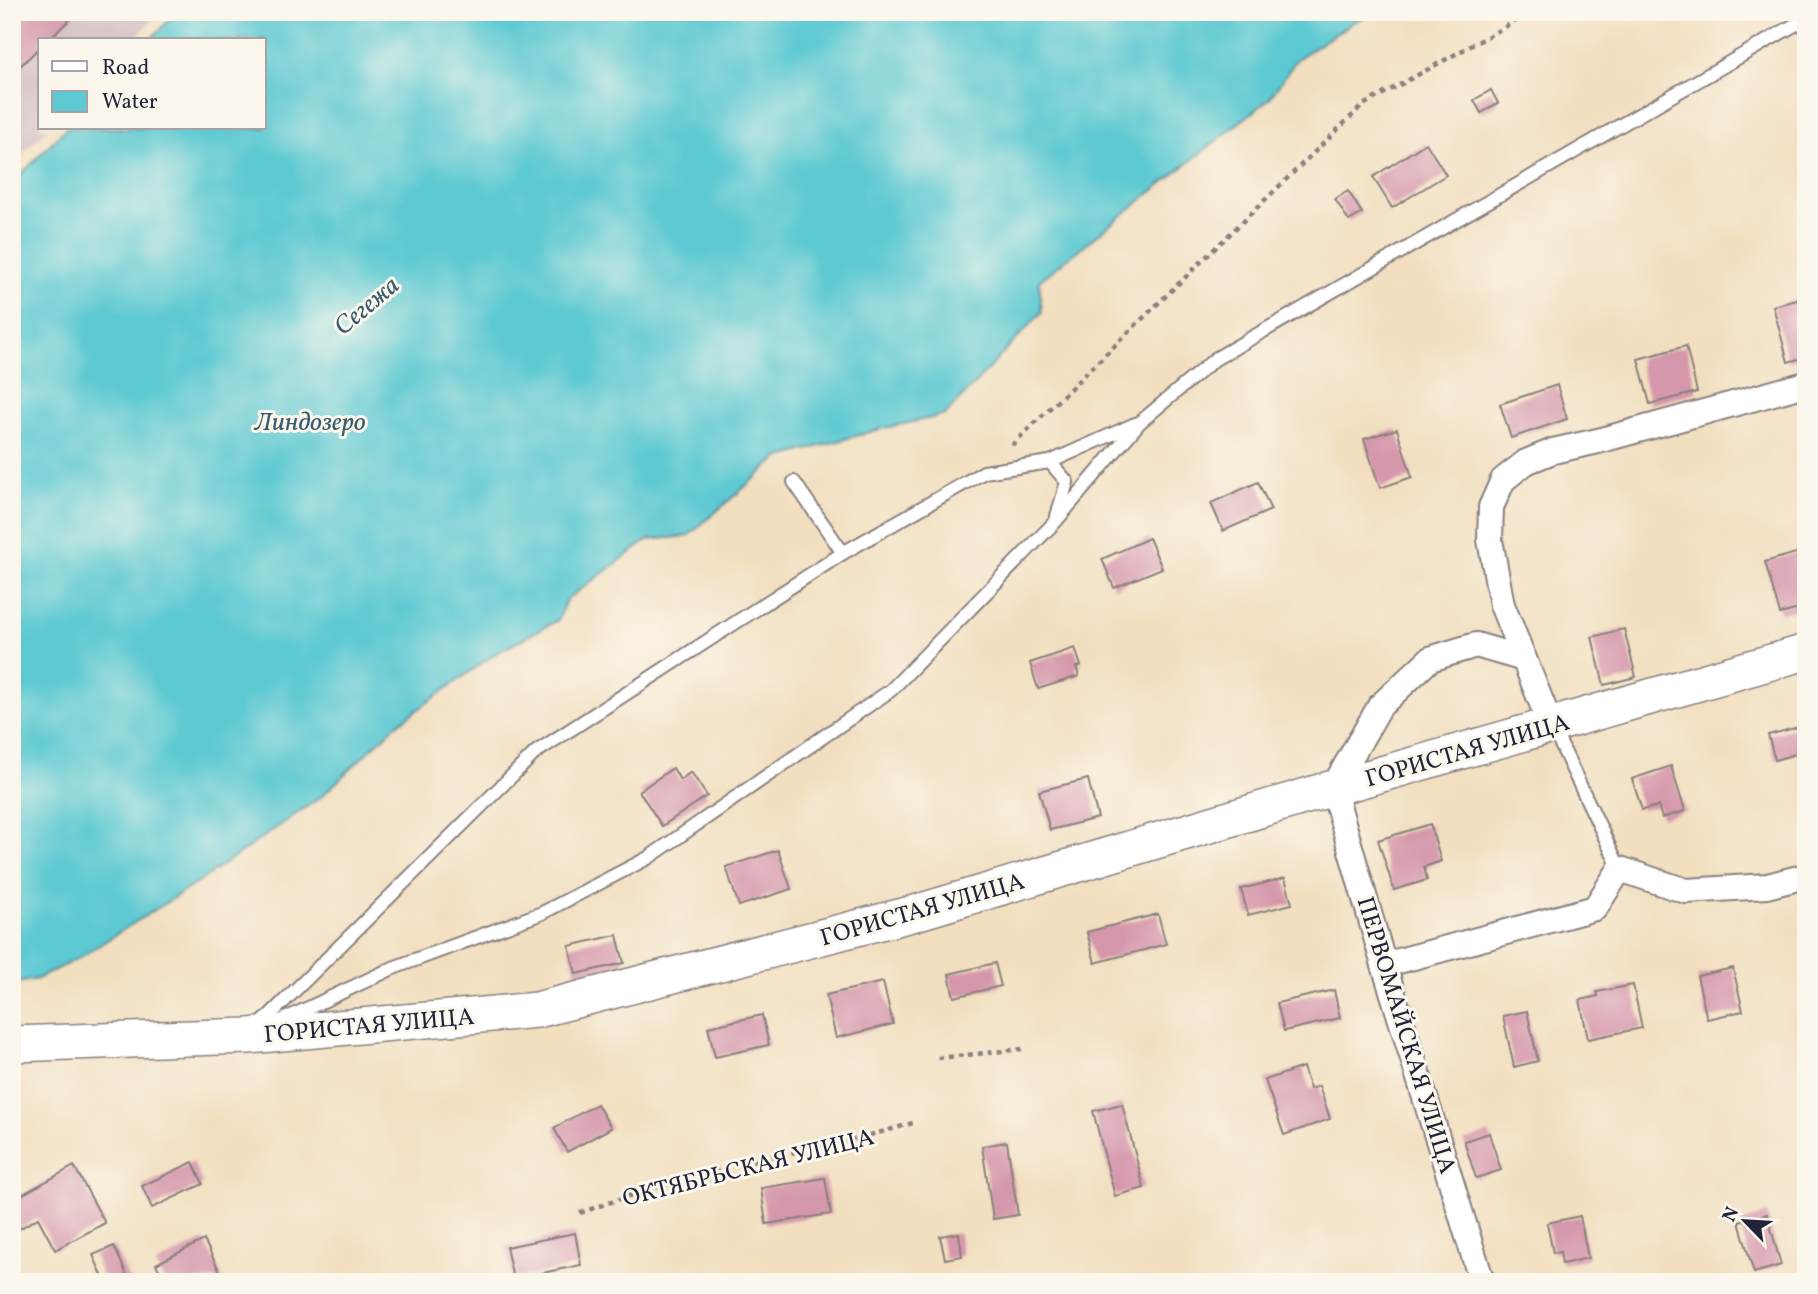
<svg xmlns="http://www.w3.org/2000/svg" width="1818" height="1294" viewBox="0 0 1818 1294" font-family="Vollkorn,serif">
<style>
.industrial{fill:#d2bec3}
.water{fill:#5dc9d2;stroke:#407686;stroke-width:2}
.building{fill:#d597ab}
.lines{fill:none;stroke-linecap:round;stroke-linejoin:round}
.lane-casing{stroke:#8a807e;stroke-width:16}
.street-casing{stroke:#8a807e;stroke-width:28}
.secondary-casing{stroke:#8a807e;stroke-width:38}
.path{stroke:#8a807e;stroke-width:4.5;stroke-dasharray:5 5;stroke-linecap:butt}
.lane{stroke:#fff;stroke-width:12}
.street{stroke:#fff;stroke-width:24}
.secondary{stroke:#fff;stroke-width:35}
.labels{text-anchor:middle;stroke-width:6;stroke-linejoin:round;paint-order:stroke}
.street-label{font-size:24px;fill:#22223b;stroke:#fbf7ec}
.water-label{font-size:26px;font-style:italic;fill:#375c70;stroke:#fbf7ec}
</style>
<rect width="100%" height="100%" fill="#fbf7ec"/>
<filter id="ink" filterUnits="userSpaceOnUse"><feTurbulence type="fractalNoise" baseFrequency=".0143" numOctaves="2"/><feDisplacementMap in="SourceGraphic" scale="14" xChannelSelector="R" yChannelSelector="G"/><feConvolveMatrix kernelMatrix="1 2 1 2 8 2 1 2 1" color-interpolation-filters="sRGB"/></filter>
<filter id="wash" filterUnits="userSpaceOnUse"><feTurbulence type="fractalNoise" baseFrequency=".00686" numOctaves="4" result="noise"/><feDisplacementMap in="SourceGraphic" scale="28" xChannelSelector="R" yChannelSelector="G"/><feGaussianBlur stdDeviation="1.57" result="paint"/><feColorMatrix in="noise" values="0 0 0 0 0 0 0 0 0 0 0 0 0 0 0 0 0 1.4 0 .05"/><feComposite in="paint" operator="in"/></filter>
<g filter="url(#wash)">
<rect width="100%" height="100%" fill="#f2dfc0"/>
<!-- industrial -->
<polygon class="industrial" points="12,12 160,12 133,40 40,40 40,128 48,128 12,164"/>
<!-- water -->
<polygon class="water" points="177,12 1375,12 1353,22 1297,59 1269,99 1039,281 1042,312 945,415 880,429 778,458 688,536 648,540 566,600 558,620 496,653 395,726 322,796 200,881 79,958 37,979 12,984 12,184 66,128 264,128 264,40 150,40"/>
<g id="blocks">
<!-- building -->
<g class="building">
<polygon points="12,12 78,12 48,40 40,40 40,47 12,74"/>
<polygon points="1491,90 1498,103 1481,113 1474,100"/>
<polygon points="1426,143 1446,175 1392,208 1373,177"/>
<polygon points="1348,191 1362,213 1349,221 1335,199"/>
<polygon points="1801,299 1806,317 1806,357 1788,362 1773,306"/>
<polygon points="1686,346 1697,392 1650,404 1638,359"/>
<polygon points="1557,385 1567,419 1511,438 1500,404"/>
<polygon points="1397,429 1412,477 1380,488 1364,439"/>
<polygon points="1258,482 1271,510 1223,531 1211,503"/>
<polygon points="1149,538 1162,568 1114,588 1102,559"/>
<polygon points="1806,550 1806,573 1802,574 1806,586 1806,607 1780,614 1765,562"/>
<polygon points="1624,629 1636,677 1604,685 1592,637"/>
<polygon points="1075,648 1081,666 1076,667 1079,676 1038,689 1030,663"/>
<polygon points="1806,725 1806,751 1775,760 1768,735"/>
<polygon points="1671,766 1685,811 1662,818 1658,806 1642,810 1632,779"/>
<polygon points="673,768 680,780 691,772 707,796 662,826 639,791"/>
<polygon points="1088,779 1098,818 1050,830 1039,791"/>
<polygon points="1430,824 1441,861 1424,867 1427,880 1394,890 1378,840"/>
<polygon points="778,850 791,889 739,906 726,867"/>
<polygon points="1285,878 1292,904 1248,915 1241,889"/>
<polygon points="1158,914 1166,944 1095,963 1087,932"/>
<polygon points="617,935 624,963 576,974 569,946"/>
<polygon points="995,963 1001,986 954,997 949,974"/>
<polygon points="1733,968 1743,1011 1707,1019 1697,976"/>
<polygon points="883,982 893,1024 836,1038 826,995"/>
<polygon points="1633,985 1642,1028 1588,1039 1580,1000 1598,996 1597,992"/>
<polygon points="1334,990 1340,1018 1284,1031 1277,1003"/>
<polygon points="1527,1011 1538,1061 1514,1067 1503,1016"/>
<polygon points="762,1015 769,1045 715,1057 708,1027"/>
<polygon points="1303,1067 1310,1089 1319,1086 1330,1119 1284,1135 1265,1080"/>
<polygon points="597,1104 611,1128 567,1152 554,1128"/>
<polygon points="1122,1104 1144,1188 1115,1196 1093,1111"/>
<polygon points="1489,1133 1501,1170 1476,1178 1464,1141"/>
<polygon points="1007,1142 1018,1215 993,1219 982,1146"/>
<polygon points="193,1162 203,1184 152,1208 142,1186"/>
<polygon points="74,1166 105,1223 55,1250 38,1218 19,1229 12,1216 12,1200"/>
<polygon points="825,1178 831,1214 766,1224 761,1188"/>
<polygon points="1767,1214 1781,1265 1754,1273 1739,1222"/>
<polygon points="1580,1216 1588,1258 1562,1264 1560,1252 1553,1253 1547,1223"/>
<polygon points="575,1233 581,1265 513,1279 506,1247"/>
<polygon points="959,1233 962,1256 945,1259 940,1236"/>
<polygon points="204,1240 224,1280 165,1282 156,1264"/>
<polygon points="114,1246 130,1282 105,1282 93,1255"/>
</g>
</g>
</g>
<g filter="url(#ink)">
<use href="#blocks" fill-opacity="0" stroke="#8a807e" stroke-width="2"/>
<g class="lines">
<!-- lane casing -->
<g class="lane-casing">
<g id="lane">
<polyline points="1050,462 1067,482 1057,516"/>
<polyline points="794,482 843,553"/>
<polyline points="1552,726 1620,869"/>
<polyline points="281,1021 393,968 542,913 648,858 891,690 1055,522 1139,423 1215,359 1798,23"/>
<polyline points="257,1028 536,752 843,553 984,472 1050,462 1135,424"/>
</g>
</g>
<!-- street casing -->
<g class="street-casing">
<g id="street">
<polyline points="1524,659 1502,605 1490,540 1491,507 1503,480 1526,462 1553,451 1598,441 1806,384"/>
<polyline points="1384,965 1595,908 1620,869 1686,891 1767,886 1806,876"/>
<polyline points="1482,1282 1384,965 1333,788 1380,706 1430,659 1476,645 1524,659 1551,726"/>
</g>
</g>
<!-- secondary casing -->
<g class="secondary-casing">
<polyline id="secondary" points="12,1044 249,1036 537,1010 915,913 1333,788 1806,652"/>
</g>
<!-- path -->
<g class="path">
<polyline points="1012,445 1363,105 1532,12"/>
<polyline points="938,1058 1022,1049"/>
<path d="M580,1213C624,1197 667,1183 713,1171C781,1153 850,1143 916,1122"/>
</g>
<!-- lane -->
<use href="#lane" class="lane"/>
<!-- street -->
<use href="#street" class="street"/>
<!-- secondary -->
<use href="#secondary" class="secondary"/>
</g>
</g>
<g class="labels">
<!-- street labels -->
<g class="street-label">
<text transform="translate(1467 750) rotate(-16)" y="8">ГОРИСТАЯ УЛИЦА</text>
<text transform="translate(922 909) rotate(-16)" y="8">ГОРИСТАЯ УЛИЦА</text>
<text transform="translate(369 1025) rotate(-5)" y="8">ГОРИСТАЯ УЛИЦА</text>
<text transform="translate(1407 1035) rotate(73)" y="8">ПЕРВОМАЙСКАЯ УЛИЦА</text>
<text transform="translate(748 1167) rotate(-14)" y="8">ОКТЯБРЬСКАЯ УЛИЦА</text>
</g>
<!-- water labels -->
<g class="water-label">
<text transform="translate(366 305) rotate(-40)" y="9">Сегежа</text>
<text x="310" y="430">Линдозеро</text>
</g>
</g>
<!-- margin -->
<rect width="1818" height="1294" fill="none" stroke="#fbf7ec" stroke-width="42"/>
<!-- legend -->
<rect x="38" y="38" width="228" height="91" fill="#fbf7ec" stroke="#a4a2a5" stroke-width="2"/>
<rect x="52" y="61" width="35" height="10" fill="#ffffff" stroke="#a4a2a5" stroke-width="2"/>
<text x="102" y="74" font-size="21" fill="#22223b">Road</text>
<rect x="52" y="91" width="35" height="21" fill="#5dc9d2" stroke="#a4a2a5" stroke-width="2"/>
<text x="102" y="108" font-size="21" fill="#22223b">Water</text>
<!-- north arrow -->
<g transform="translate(1745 1221) rotate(295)" stroke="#fbf7ec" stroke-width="5" paint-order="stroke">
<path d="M0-5L12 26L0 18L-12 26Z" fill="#22223b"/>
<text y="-10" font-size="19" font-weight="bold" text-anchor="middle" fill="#22223b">N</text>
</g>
</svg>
